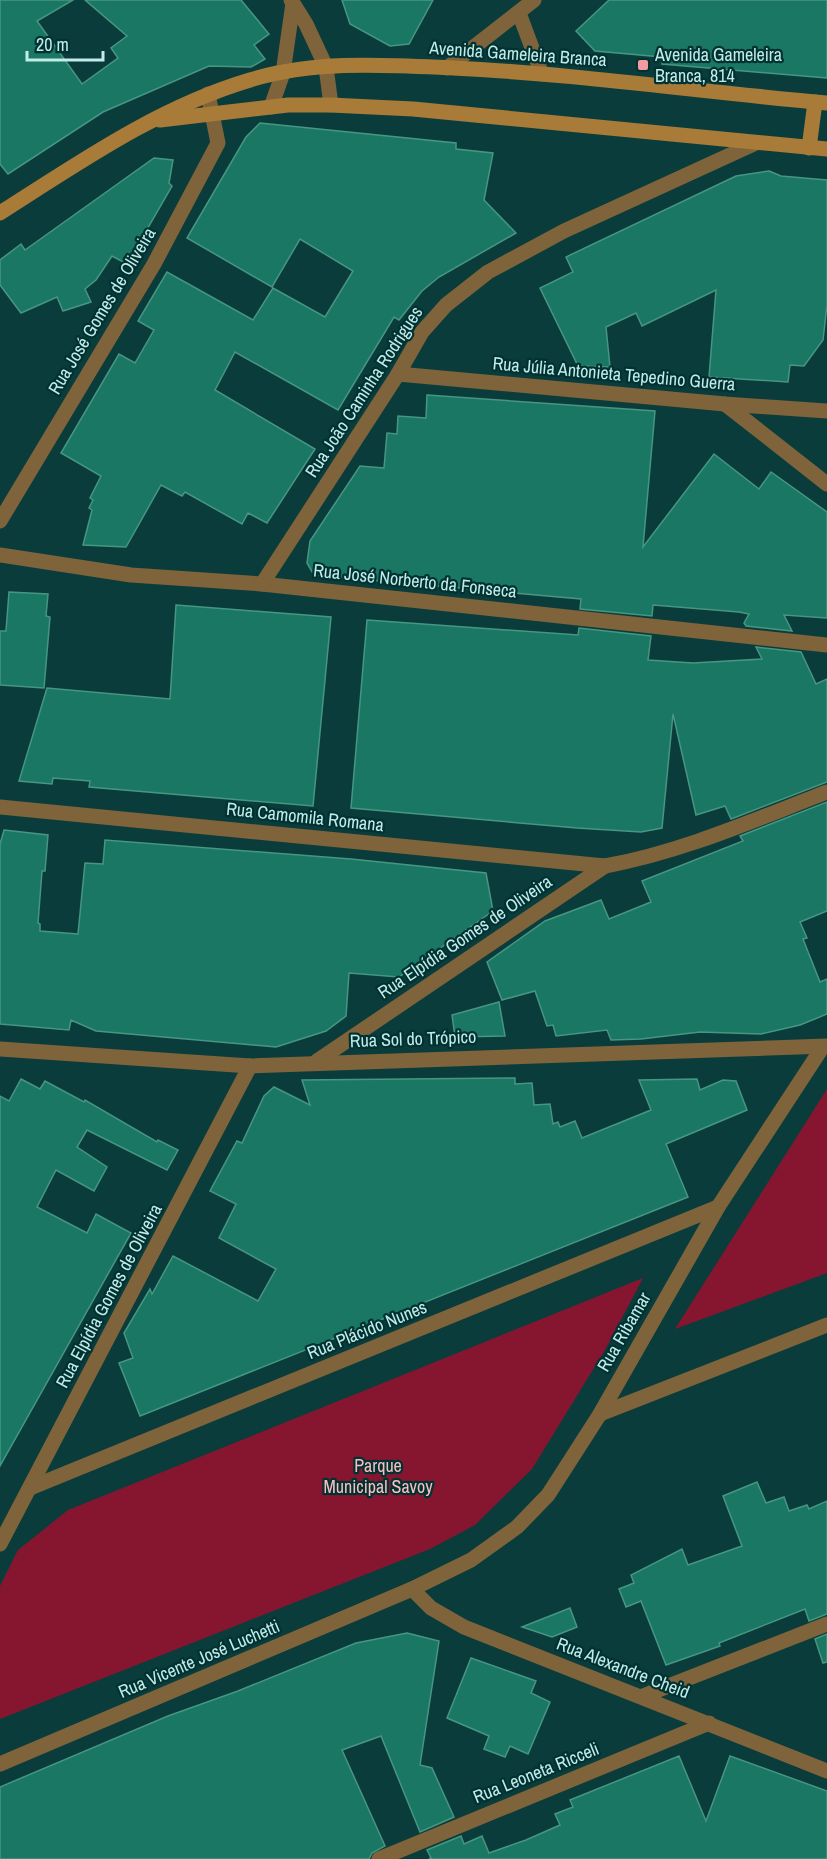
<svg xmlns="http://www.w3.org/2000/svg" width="827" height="1859" viewBox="0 0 827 1859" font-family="'Archivo Narrow',sans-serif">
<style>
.green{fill:#86162f}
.building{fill:#197763;stroke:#479682;stroke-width:1.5}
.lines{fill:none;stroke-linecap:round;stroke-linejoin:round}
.minor{stroke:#7f633b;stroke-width:15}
.secondary{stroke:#a87b38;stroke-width:15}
.poi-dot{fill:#f49aa1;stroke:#003232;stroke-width:2}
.labels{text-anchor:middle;stroke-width:4.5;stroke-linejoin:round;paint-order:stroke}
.street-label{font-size:18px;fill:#c2ebea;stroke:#003232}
.poi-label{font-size:18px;fill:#c2ebea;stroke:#003232;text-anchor:start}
.park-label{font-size:18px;fill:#fbbdc1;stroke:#003232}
</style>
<rect width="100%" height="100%" fill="#0b3c3c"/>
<!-- green -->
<g class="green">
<polygon points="827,1089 827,1273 675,1329"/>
<polygon points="643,1278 605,1350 532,1469 475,1525 430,1549 0,1719 0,1586 18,1550 68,1510"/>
</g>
<!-- building -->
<g class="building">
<polygon points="0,0 73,0 37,21 82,84 118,58 111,48 127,36 85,0 241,0 269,34 254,45 265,59 251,67 209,66 103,112 8,174 0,164"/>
<polygon points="342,0 433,0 409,44 390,46 350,24"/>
<polygon points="609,0 827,0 827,78 662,64 662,57 595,51 576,31"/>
<polygon points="260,123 456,143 456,149 493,153 484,200 516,233 439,277 422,291 399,320 394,317 338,410 235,352 215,390 315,449 267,523 248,513 242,524 185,492 182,496 161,485 126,547 83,545 92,510 89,508 93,500 90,498 101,476 61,453 119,354 135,363 154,330 138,321 167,272 253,320 273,288 325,317 353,271 300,239 272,287 187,238 246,137"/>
<polygon points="154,158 173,160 169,183 172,186 127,264 112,256 96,280 85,289 91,302 63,311 57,297 21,313 0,285 0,260 21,244 25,250"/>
<polygon points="769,171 781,176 827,180 827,305 823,340 804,366 790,365 788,382 709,377 716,290 642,326 636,313 606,327 610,367 578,366 540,288 573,272 566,257 736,176"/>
<polygon points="427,395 655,411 643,547 714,454 759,489 771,472 827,512 827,618 784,615 792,631 746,626 744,623 749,614 739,612 653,605 652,616 580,609 581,599 314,575 307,563 310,541 360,466 384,468 387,433 397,434 398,416 426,418"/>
<polygon points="9,592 48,594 46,616 50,617 44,688 0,685 0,631 6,631"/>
<polygon points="176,605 331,617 313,806 89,787 90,781 53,778 52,784 19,781 47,688 170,699"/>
<polygon points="367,620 578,635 579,628 651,636 648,660 693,663 762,659 756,647 801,652 816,684 827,679 827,782 731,819 725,806 696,815 673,714 662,828 641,832 577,828 351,808"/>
<polygon points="827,802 827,911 800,922 807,938 803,939 820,982 827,979 827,1014 800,1025 761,1034 700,1032 641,1039 611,1040 607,1030 556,1036 553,1025 547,1026 535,991 502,1000 487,962 545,921 601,900 609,919 651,902 642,881 743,841 740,836"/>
<polygon points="4,830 48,835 45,871 42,871 38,923 40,924 40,931 78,934 85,863 103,864 105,840 351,859 486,873 493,911 399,977 349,973 346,1016 326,1031 276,1047 96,1031 71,1020 69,1030 0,1024 0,844"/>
<polygon points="499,1002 505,1036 455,1037 452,1015"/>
<polygon points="515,1078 515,1084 532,1083 534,1105 550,1104 553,1124 558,1122 560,1127 575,1121 582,1138 651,1110 639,1080 697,1079 700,1090 723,1080 736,1081 747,1110 666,1144 688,1197 140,1416 119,1363 133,1358 124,1333 150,1289 152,1294 173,1256 258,1301 276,1269 219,1238 236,1204 210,1191 237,1141 242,1143 264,1096 274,1087 310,1105 302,1080"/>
<polygon points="21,1079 40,1089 45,1081 84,1102 85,1100 157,1142 158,1140 178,1150 167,1170 87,1130 77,1147 107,1167 94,1191 56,1170 37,1207 87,1233 96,1214 131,1233 0,1466 0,1096 9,1101"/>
<polygon points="757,1482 766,1503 784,1497 789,1511 807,1505 809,1509 827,1501 827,1614 809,1621 805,1609 719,1643 720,1646 666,1665 641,1601 626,1607 619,1589 634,1583 631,1575 682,1549 688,1565 742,1546 723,1496"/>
<polygon points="570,1608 577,1627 552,1637 522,1627"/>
<polygon points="407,1633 439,1641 420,1765 432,1768 454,1817 420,1832 381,1736 342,1750 385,1846 372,1853 369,1859 0,1859 0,1787 168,1716 238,1691 356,1643"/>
<polygon points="827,1634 827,1662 823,1663 815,1639"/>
<polygon points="471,1658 536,1681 531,1693 550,1702 528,1754 510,1746 505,1757 484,1749 489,1736 447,1718"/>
<polygon points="679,1756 706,1821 730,1756 827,1791 827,1859 429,1859 431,1858 427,1850 461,1836 464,1844 482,1836 489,1853 526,1840 560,1825 555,1814 573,1807 570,1800"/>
</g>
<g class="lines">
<!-- minor -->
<g class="minor">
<polyline points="291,0 306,24 326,67 331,105"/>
<polyline points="519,13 541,72"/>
<polyline points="447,68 534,0"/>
<polyline points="271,107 283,73 293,3"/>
<polyline points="398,374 725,404 827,411"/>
<polyline points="725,404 827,484"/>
<polyline points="0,521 154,264 218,143 208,94"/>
<polyline points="0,555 131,575 262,584 827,645"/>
<polyline points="262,584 398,374 422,332 446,305 488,272 564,231 756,143"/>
<path d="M0,807L605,866C682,852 754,820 827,792"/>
<polyline points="0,1049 250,1066 827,1046"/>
<polyline points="317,1061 605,866"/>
<polyline points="600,1414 827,1325"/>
<polyline points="30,1488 718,1207"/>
<polyline points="0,1544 250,1066"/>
<polyline points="412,1589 431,1608 464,1627 827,1771"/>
<polyline points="643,1696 827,1624"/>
<polyline points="0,1764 412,1589 471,1560 517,1527 548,1495 600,1414 718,1207 822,1048"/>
<polyline points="379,1859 709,1723"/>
</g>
<!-- secondary -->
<g class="secondary">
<polyline points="160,120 288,105 331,105 413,109 827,149"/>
<polyline points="809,148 815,102"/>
<path d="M0,213C80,162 159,107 250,80C315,60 386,65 453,68C578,74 702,92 827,103"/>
</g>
</g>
<!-- markers -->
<rect class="poi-dot" x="637" y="59" width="12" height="12" rx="3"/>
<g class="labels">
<!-- street labels -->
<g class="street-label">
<text transform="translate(518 54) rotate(4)" y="6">Avenida Gameleira Branca</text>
<text transform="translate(102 311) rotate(-59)" y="6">Rua José Gomes de Oliveira</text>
<text transform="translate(614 374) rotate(5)" y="6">Rua Júlia Antonieta Tepedino Guerra</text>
<text transform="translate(364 392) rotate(-57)" y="6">Rua João Caminha Rodrigues</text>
<text transform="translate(415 581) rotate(6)" y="6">Rua José Norberto da Fonseca</text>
<text transform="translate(305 817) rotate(6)" y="6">Rua Camomila Romana</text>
<text transform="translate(465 937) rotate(-34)" y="6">Rua Elpídia Gomes de Oliveira</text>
<text transform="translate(413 1039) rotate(-2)" y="6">Rua Sol do Trópico</text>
<text transform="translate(109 1296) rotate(-62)" y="6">Rua Elpídia Gomes de Oliveira</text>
<text transform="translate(367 1330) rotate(-22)" y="6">Rua Plácido Nunes</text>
<text transform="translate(624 1332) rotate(-60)" y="6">Rua Ribamar</text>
<text transform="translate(199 1659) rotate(-23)" y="6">Rua Vicente José Luchetti</text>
<text transform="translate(623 1668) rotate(21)" y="6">Rua Alexandre Cheid</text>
<text transform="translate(536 1773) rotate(-22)" y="6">Rua Leoneta Ricceli</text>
</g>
<!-- poi labels -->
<g class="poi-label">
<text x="655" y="61">Avenida Gameleira<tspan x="655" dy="21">Branca, 814</tspan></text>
</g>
<!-- park labels -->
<g class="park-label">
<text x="378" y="1472">Parque<tspan x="378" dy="21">Municipal Savoy</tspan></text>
</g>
</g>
<!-- scale -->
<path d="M27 51v9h76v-9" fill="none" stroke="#c2ebea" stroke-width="3"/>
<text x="36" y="51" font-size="18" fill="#c2ebea" stroke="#003232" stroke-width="4.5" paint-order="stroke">20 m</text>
</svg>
